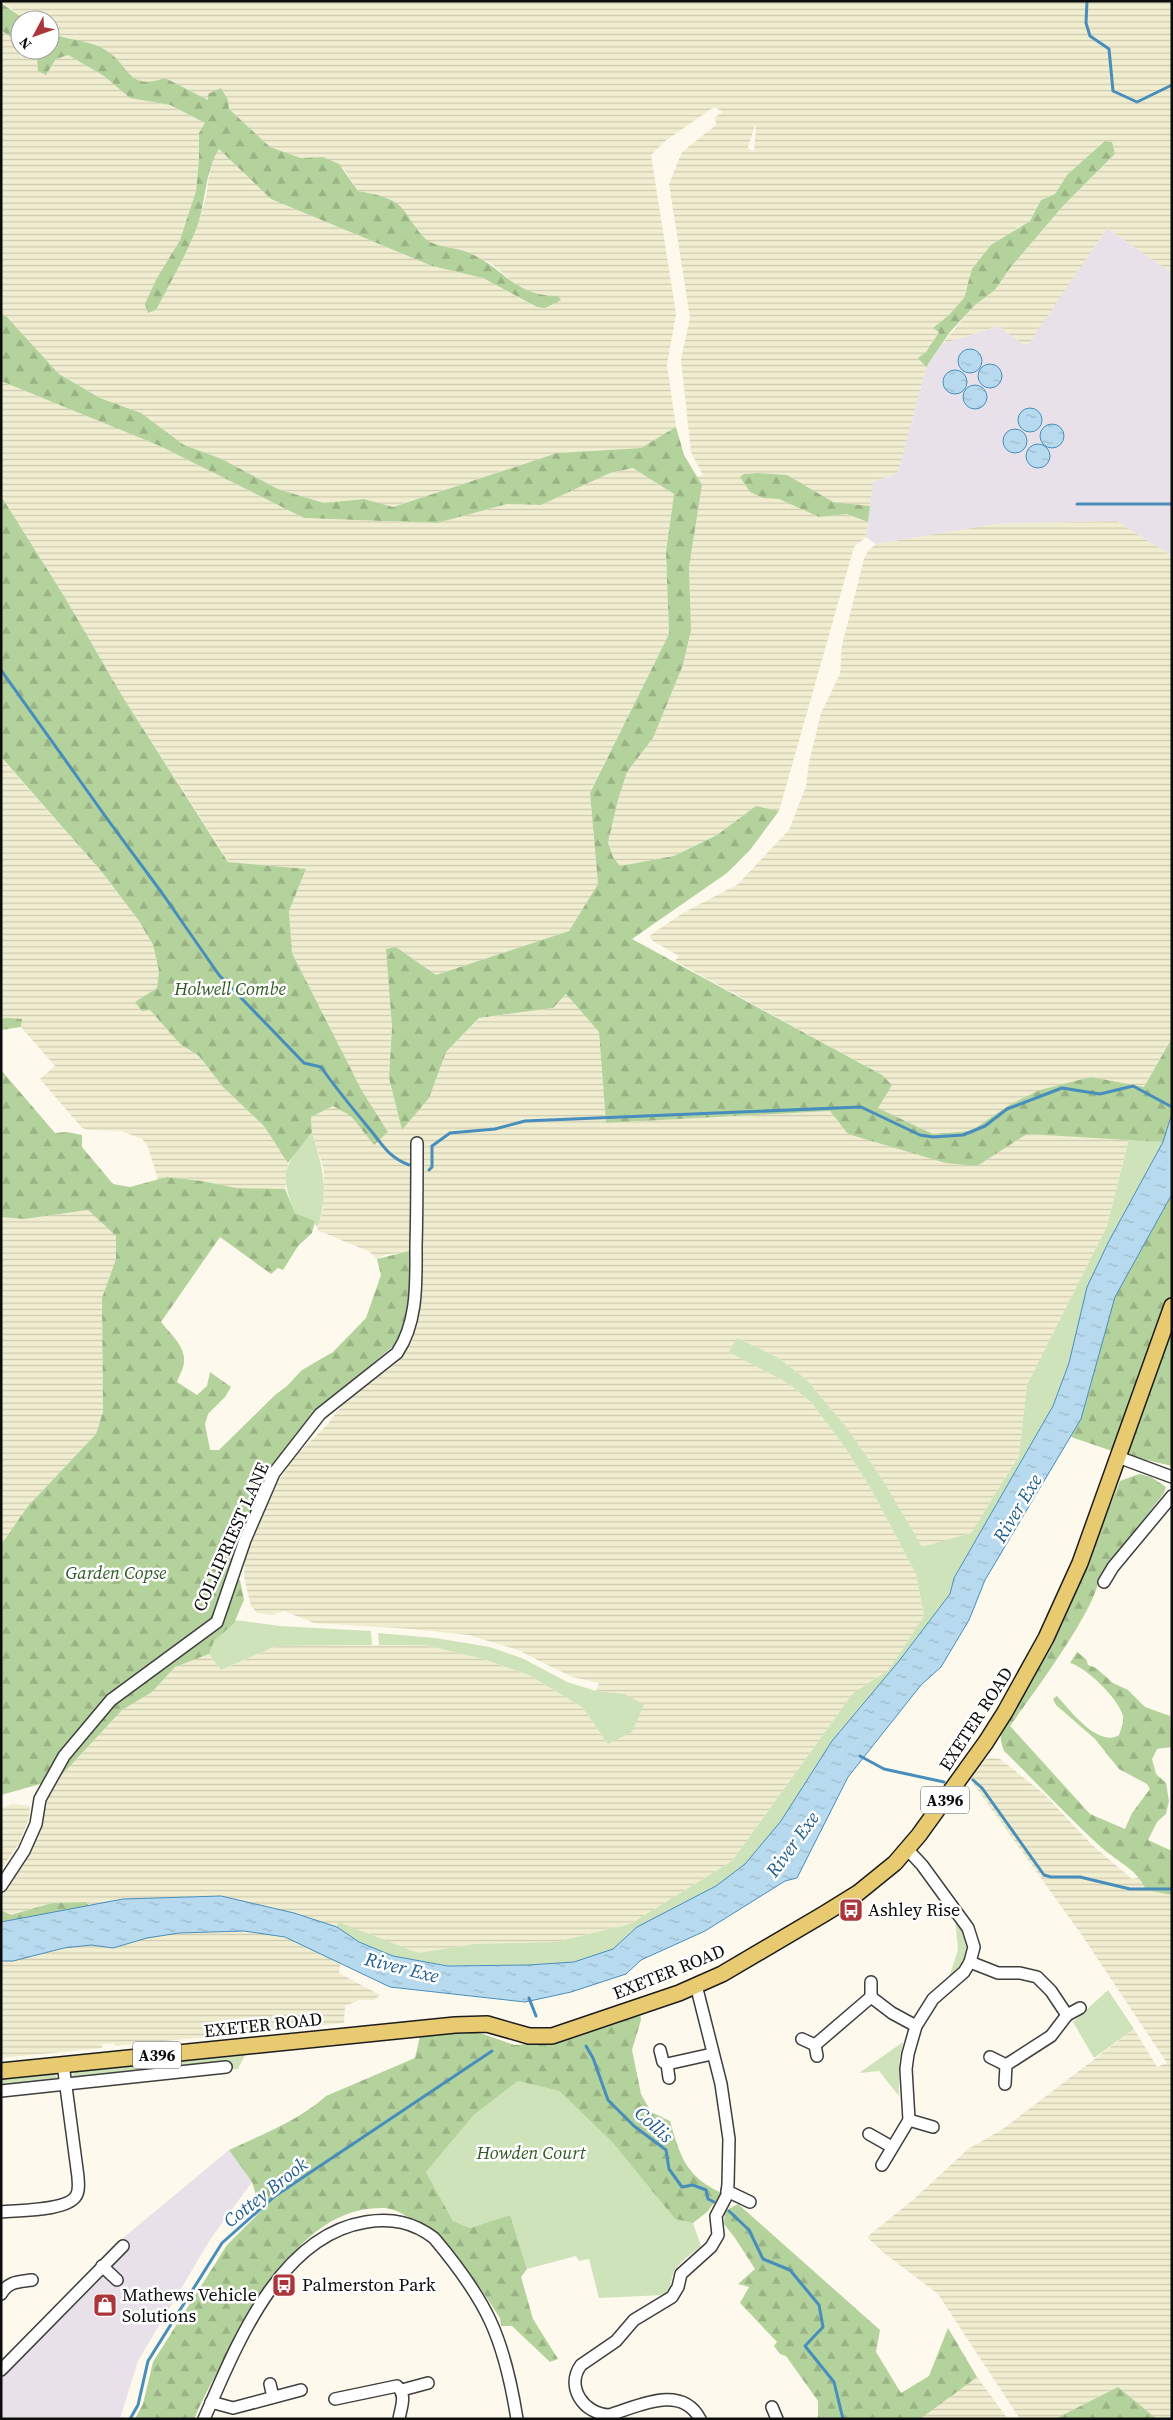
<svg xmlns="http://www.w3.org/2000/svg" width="1173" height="2420" viewBox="0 0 1173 2420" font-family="'Source Serif 4',serif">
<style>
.industrial{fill:#e9e1ea}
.farmland{fill:url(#farmland-rules);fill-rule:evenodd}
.green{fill:#cfe3ba}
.forest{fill:url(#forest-firs)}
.water{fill:url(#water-ripples);stroke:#478ebc}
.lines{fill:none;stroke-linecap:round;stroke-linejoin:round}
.stream{stroke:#478ebc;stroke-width:3}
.minor-casing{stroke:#3f3f3f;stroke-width:14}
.major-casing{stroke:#1d1d1d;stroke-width:18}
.minor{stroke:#fff;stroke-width:11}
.major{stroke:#e8cb71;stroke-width:15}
.labels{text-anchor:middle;stroke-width:5;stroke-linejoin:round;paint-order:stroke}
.shield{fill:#fff;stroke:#555;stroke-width:1}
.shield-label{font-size:16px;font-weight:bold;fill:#0c0c0c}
.park-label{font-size:18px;font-style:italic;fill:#305b24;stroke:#fff}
.street-label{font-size:18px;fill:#0c0c0c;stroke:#fff}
.poi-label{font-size:18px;fill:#0c0c0c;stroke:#fff;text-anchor:start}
.water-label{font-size:19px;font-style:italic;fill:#24608e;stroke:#fff}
</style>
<defs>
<pattern id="farmland-rules" width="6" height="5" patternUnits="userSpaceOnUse" patternTransform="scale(1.25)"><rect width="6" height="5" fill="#f0edd0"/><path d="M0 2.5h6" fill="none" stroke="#cdcab1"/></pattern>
<pattern id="forest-firs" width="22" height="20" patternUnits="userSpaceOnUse" patternTransform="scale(1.25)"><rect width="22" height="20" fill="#b4d29c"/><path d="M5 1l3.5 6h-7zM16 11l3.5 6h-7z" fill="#9ab385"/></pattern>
<pattern id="water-ripples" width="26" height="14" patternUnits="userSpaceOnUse" patternTransform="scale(1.25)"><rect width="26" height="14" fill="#b7daee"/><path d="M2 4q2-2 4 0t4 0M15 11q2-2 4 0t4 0" fill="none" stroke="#9cbacb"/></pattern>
</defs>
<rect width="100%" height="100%" fill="#fdf9ec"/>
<!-- industrial -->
<g class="industrial">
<polygon points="1107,228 1172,273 1172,556 1116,521 995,524 876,544 866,537 873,482 898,473 926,367 942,344 998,326 1023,344 1028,344"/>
<polygon points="229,2150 252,2182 211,2238 138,2361 120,2419 1,2419 1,2360 117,2243"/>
</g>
<!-- farmland -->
<g class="farmland">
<path d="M1,1H1172V273L1107,228L1028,345L1023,344L998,326L942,344L975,305L995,290L1010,268L1063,206L1115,155L1067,175L1055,194L1041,200L1030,221L1017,228L966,287L964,298L949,315L934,327L939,331L926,352L919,358L926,367L898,473L873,482L870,506L832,502L787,475L757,473L744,474L740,477L750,492L763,498L779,499L819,517L847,514L868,522L866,537L854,547L779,811L756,806L717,835L674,856L620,866L613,857L608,841L618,800L627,772L653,738L683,665L691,630L689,567L702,485L697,477L703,475L691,452L681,359L690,318L669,184L682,152L716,125L715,117L723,112L714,107L665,141L651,155L676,314L667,365L676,427L641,448L557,453L392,507L364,499L324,503L278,489L222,459L184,445L141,413L100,398L59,374L7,317L1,313V30L20,44V50H28L37,56L46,75L56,59L68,55L104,76L130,98L169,105L205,123L199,133V159L196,191L180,240L148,313L156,310L197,227L206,197L211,161L219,149L271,199L432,266L483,278L536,307L558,296L532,294L520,288L492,264L469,253L428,242L380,196L358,191L344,169L323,157L301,158L270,147L229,109L228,100H208L165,78L152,83L136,81L129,77L124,67L70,38L50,32V20H26ZM755,125H756L754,152L748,148Z"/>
<polygon points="1,381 160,446 304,518 437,523 507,504 541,505 610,473 634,468 674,494 666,552 669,634 590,793 598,884 569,931 436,975 396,947 389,1078 402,1129 429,1098 446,1052 480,1018 553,1008 566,994 599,1032 606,1123 830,1111 848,1134 977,1166 1027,1134 1129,1139 1107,1226 1027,1385 1019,1456 971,1533 922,1548 884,1482 847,1428 806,1379 777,1357 737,1338 730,1352 786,1382 811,1402 844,1446 871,1489 916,1574 924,1617 889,1670 853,1693 732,1861 630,1924 556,1942 474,1944 418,1953 338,1923 337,1927 294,1913 221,1896 123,1899 90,1907 86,1902 52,1903 11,1915 1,1910 1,1892 11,1880 35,1838 49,1795 58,1779 122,1710 152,1692 175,1667 209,1654 221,1670 276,1646 425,1645 483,1659 529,1675 582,1707 608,1744 625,1694 596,1691 599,1683 572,1677 518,1650 469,1635 412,1629 314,1623 284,1611 272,1615 257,1613 251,1606 244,1577 245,1558 277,1484 293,1458 326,1426 345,1402 398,1362 412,1341 420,1307 422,1250 384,1255 377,1259 370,1252 317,1230 323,1209 324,1170 312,1132 311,1117 333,1106 351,1116 374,1145 388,1132 362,1091 292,953 289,911 306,869 229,862 124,699 64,596 1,496"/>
<polygon points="1116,521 1172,556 1172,1038 1144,1087 1091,1077 1009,1105 971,1131 933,1134 878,1108 882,1075 675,961 679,956 653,941 649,936 683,913 738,884 789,830 806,786 809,762 821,713 840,674 842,645 864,559 868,551 876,544 995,524"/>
<polygon points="1,758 102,872 139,921 153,945 159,971 157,988 135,1002 150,1010 180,1044 199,1056 223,1087 264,1126 288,1163 285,1189 236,1188 202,1181 167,1177 158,1180 148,1147 142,1139 121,1131 89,1130 82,1128 40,1079 55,1066 21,1027 22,1019 1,1019"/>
<polygon points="88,1210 116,1236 116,1259 102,1298 103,1412 96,1434 28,1506 1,1545 1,1217 24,1219"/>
<polygon points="991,1758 1000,1759 1044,1794 1092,1845 1132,1879 1141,1877 1146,1890 1172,1895 1172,2419 1157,2419 1118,2387 1055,2419 1020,2419 938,2294 884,2253 867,2237 914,2199 968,2149 1003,2129 1134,2029 1157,2067 1167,2063 1081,1934 970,1779 984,1760"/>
<polygon points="12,1804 30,1806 29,1819 18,1845 1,1869 1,1808"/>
<polygon points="244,1931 285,1937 341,1962 339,1973 380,1995 374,2000 359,2000 345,2006 344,2023 115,2046 114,2043 102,2044 102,2048 1,2058 1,1961 13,1961 64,1948 91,1945 113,1948 147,1938 179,1933"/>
<polygon points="977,2377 1008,2419 920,2419 925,2413"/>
</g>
<!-- green -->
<g class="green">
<path d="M312,1132C323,1168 329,1190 318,1227L314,1224L315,1221L295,1213C278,1171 285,1166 312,1132Z"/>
<polygon points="1129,1139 1163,1142 1109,1241 1087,1287 1069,1363 1053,1406 954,1578 950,1594 899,1661 832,1741 781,1821 745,1864 716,1886 637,1927 613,1949 574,1962 528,1965 451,1966 393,1956 359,1942 337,1927 338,1922 418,1953 474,1944 556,1942 630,1924 732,1861 853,1693 889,1670 924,1616 916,1574 871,1489 844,1446 811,1402 786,1382 729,1352 737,1338 777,1357 806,1379 847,1428 884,1482 922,1547 971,1533 1019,1456 1027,1385 1107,1226"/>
<polygon points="235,1620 280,1626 371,1631 372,1645 276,1646 221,1670 209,1654 214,1641"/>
<polygon points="378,1633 435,1638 490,1647 524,1659 567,1682 596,1691 625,1694 644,1705 632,1732 608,1744 582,1707 529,1675 483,1659 425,1645 379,1645"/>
<path d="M955,1917C973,1946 972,1956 948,1980L958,1950Z"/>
<polygon points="1108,1990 1134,2029 1094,2058 1073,2022"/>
<polygon points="903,2042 899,2062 899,2096 879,2071 859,2073"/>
<polygon points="246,2053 238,2069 75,2078 72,2076 76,2069"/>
<polygon points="53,2073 57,2077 56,2080 1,2087 1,2076"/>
<path d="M518,2081L559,2091L612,2142L675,2219L693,2223L701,2246C692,2254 678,2262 673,2274C670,2283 672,2288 664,2295L599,2298L589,2259L579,2261L576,2256L527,2269L510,2215L470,2228L453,2221L426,2172L474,2115Z"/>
</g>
<!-- forest -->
<g class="forest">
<polygon points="1,3 26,20 20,20 20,44 1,30"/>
<path d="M50,32C66,40 86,40 102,48C131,63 125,92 165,78L208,100V94L221,88L228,100L229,109L270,147L301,158L323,157L339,164L358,191C372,194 390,196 401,207C410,217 416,231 427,240C434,246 457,248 467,252C506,268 512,296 558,296L561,300L545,308L537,307L483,278L432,266L271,199L219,149C205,170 206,202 197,227C186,255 170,283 156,310L148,313L145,304L156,280L180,240L196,191L199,159V133L205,123L170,105L130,98L104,76L68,55L56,59L46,75L38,71L37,56L28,50H50Z"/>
<polygon points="1105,141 1112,142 1115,154 1063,206 1010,268 995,290 975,305 950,332 926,367 918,358 926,352 939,332 933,328 949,315 964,298 972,269 991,245 1030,221 1041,200 1055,194 1067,175"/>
<polygon points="1,313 7,317 59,374 100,398 141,413 184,445 222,459 278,489 324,503 364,499 393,507 557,453 641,448 676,427 684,455 702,485 689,567 691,630 683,665 653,738 627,772 618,800 608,842 613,857 620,866 674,856 717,835 756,806 779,811 750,850 727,873 632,939 882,1075 892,1085 878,1108 933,1134 971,1131 1009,1105 1040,1090 1091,1077 1144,1087 1172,1038 1172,1113 1163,1142 1027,1134 977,1166 946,1163 848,1134 830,1111 606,1123 599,1032 566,994 553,1008 479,1018 446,1052 429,1098 402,1130 389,1078 392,1026 386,949 396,947 436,975 569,931 598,884 590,793 669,634 666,552 674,494 633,468 610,473 541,505 507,504 437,523 304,518 160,446 1,381"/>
<polygon points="757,473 787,475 833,502 870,506 868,522 847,514 819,517 779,499 763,498 750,492 740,477 744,474"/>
<polygon points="1,496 64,596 124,699 228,862 306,869 289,911 292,953 362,1091 388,1132 374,1145 351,1116 333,1106 311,1117 312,1132 288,1163 264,1126 223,1087 199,1056 180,1044 150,1010 142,1011 135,1002 157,988 159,971 153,945 139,921 102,872 1,757"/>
<polygon points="8,1018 22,1019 21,1027 1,1030 1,1019"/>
<path d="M1,1070L55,1133L67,1132L82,1135V1147L113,1184L130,1187L167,1177L202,1181L236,1188L285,1189L295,1213L315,1221L312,1233L298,1246L283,1270L278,1268L271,1274L220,1237L161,1322C170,1334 186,1346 184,1363C183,1369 179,1376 177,1382L197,1395L207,1386L210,1372L231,1387L225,1397L208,1414L205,1424L210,1450H219L275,1395L287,1386L302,1370L333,1352L366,1318L381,1275L377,1259L409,1251V1295L405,1324L398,1342L316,1411L263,1488L227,1574L240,1580L244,1600L234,1623L214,1641L209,1654L175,1667L152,1692L122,1710L58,1779L1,1795V1545L28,1506L96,1434L103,1412L102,1298L116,1259V1236L88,1210L24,1219L1,1217Z"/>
<polygon points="1172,1194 1172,1466 1118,1453 1071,1437 1083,1412 1115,1297"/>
<path d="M1139,1474L1151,1477L1166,1487L1164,1493L1099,1577C1098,1607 1030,1698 1010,1726L1090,1814L1125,1829L1132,1813L1150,1789L1147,1784L1119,1769L1095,1739L1056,1705L1053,1699L1057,1696C1070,1710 1098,1748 1119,1735C1121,1729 1124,1722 1123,1716C1119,1699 1086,1667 1070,1663L1077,1652L1086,1659L1088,1665L1096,1668L1113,1683L1128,1690L1145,1707L1170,1716L1172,1747L1157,1749L1152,1759L1156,1774L1166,1783L1169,1801L1166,1814L1157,1822L1148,1840L1172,1851V1895L1146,1890C1138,1870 1118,1862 1102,1848C1068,1817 1037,1783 1004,1751C999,1738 1000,1734 1006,1722L1051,1646L1065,1618L1120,1481Z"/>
<polygon points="86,1902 90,1907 1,1922 1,1910 11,1915 52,1903"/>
<path d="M640,2012L641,2020L632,2050L641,2094L651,2112L670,2121C680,2156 686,2177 722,2193L707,2212L693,2223L675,2219L612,2142L559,2091L518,2081L474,2115L426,2172L453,2221L470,2228L510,2215L527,2269L521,2277L533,2319L558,2359L550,2362L512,2326H501L500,2318C476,2281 453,2246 416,2222C407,2216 396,2209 385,2208C311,2205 268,2283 236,2338C221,2365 206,2391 194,2419H135L143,2404L153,2362L227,2245L261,2211L252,2182L229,2150C261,2135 300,2120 326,2096L415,2058L420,2036L469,2029L514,2045L547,2043Z"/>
<polygon points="738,2204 880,2330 876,2352 901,2393 929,2376 948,2328 977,2377 920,2419 818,2419 818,2401 786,2356 780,2354 774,2346 777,2342 740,2303 749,2287 738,2284 755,2269 735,2238 724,2224 725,2211"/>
<polygon points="1118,2387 1157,2419 1055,2419"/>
</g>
<!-- water -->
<g class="water">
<circle cx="970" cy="361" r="12"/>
<circle cx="990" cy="376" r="12"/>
<circle cx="955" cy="382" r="12"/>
<circle cx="975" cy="397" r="12"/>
<circle cx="1030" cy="420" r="12"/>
<circle cx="1052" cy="436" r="12"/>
<circle cx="1015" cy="441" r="12"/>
<circle cx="1038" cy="456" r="12"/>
<polygon points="1172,1113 1172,1194 1115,1297 1081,1419 985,1580 969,1620 941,1667 921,1685 848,1777 797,1878 785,1881 705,1931 641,1960 626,1974 571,1992 525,2002 390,1987 285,1937 244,1931 179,1933 147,1938 113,1948 91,1945 64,1948 13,1961 1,1961 1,1922 123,1899 221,1896 294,1913 337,1927 359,1942 393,1956 448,1966 528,1965 574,1962 613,1949 637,1927 716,1886 745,1864 781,1821 832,1741 899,1661 950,1594 954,1578 1053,1406 1069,1363 1087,1287 1109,1241 1163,1142"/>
</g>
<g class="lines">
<!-- stream -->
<g class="stream">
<polyline points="1087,1 1086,23 1090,36 1109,49 1113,91 1137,102 1172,85"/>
<polyline points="1077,504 1172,504"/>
<path d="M1,670L108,820L162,893L219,975L304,1063L321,1067C337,1090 354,1110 372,1132C384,1147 390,1158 409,1165"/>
<polyline points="429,1170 432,1167 432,1146 450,1133 495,1129 525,1121 861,1107 920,1135 933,1137 963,1135 985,1126 1007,1109 1062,1088 1100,1094 1133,1086 1172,1107"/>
<polyline points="860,1756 884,1769 944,1782"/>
<polyline points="973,1780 982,1788 1044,1875 1051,1877 1080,1877 1130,1889 1172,1889"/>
<polyline points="529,1998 536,2016"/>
<polyline points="586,2046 593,2058 608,2100 634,2126 666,2150 669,2169 682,2187 693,2185 706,2190 708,2199 714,2202"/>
<polyline points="729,2211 749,2230 763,2259 790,2270 819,2305 823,2327 805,2346 834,2382 843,2419"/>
<polyline points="130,2419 138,2405 148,2361 222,2243 275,2196 492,2051"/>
</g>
<!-- minor casing -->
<g class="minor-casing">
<g id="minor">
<polyline points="1118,1457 1172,1477"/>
<polyline points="1104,1582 1113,1567 1172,1496"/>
<path d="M1,1886L24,1851L36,1824L40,1799L64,1756L111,1700L217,1622L245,1540L274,1473L320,1414L397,1353C418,1322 416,1282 416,1246C417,1212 417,1178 417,1143"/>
<polyline points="970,1962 998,1973 1020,1973 1037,1977 1051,1991 1067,2015 1080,2008"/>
<polyline points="871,1982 871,1997"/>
<path d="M696,1985L721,2084L729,2139L728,2184L727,2195L716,2216L718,2235L711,2247L681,2274L678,2287L672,2297L634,2320L616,2341L581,2365C565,2387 584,2414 609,2415C637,2407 681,2383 700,2419"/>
<polyline points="802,2039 815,2045 817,2056"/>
<polyline points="815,2045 871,1997 892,2013 916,2026"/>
<polyline points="660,2050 663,2062 667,2064 669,2078"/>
<polyline points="990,2057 1006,2065"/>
<polyline points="667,2064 712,2054"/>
<polyline points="1005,2084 1006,2065 1051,2036 1067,2015"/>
<polyline points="1,2091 226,2067"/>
<polyline points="909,2120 933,2127"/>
<polyline points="869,2134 892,2147"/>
<polyline points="882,2165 909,2120 906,2069 908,2054 916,2026 933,1999 964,1972 970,1962 974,1947 968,1928 922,1865 908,1850"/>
<polyline points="727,2191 750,2202"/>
<path d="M1,2212C19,2210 67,2211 76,2196C80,2190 78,2183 78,2177L63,2064"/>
<polyline points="102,2266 117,2280"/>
<path d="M1,2294C9,2281 18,2282 32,2280"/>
<polyline points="1,2370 123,2246"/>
<polyline points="270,2384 273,2397"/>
<polyline points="402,2390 428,2383"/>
<path d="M335,2399L397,2386C407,2395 401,2407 399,2419"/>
<polyline points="211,2402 233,2408 301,2390"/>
<polyline points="772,2407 777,2419"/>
<path d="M204,2419C236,2347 278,2236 366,2222C392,2218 413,2222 434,2238C487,2301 504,2337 517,2419"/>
</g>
</g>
<!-- major casing -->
<g class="major-casing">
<polyline id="major" points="1,2071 455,2025 487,2024 529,2036 552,2036 679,1993 722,1974 824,1914 858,1893 895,1863 919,1835 986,1742 1005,1712 1046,1638 1080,1563 1172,1306"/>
</g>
<!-- minor -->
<use href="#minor" class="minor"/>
<!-- major -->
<use href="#major" class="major"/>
</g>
<!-- icons -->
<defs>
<g id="bus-square" transform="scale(1.25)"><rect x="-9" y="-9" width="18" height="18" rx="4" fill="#ab353b" stroke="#fff"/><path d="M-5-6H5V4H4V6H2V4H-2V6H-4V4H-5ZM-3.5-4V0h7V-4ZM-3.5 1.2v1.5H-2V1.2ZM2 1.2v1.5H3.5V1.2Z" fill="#fff"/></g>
<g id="shop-square" transform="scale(1.25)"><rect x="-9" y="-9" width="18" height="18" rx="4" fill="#ab353b" stroke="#fff"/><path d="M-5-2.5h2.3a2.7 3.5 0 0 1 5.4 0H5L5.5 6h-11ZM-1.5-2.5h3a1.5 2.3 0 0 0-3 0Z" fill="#fff"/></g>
</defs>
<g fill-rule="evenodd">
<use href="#bus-square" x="851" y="1910"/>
<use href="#bus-square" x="284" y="2285"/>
<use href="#shop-square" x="105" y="2305"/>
</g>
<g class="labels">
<!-- shield labels -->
<g class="shield">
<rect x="921" y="1786.5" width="48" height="27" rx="4"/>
<rect x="133" y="2041.5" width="48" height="27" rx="4"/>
</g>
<g class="shield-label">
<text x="945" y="1806">A396</text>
<text x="157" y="2061">A396</text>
</g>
<!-- park labels -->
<g class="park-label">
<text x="230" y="995">Holwell Combe</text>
<text x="116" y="1579">Garden Copse</text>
<text x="531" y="2159">Howden Court</text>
</g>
<!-- street labels -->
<g class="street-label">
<text transform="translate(231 1537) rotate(-66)" y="6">COLLIPRIEST LANE</text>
<text transform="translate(976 1719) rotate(-57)" y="6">EXETER ROAD</text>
<text transform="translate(669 1972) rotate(-22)" y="6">EXETER ROAD</text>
<text transform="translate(263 2025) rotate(-6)" y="6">EXETER ROAD</text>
</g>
<!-- poi labels -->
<g class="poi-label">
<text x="868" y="1916">Ashley Rise</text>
<text x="302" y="2291">Palmerston Park</text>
<text x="122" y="2301">Mathews Vehicle<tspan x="122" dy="21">Solutions</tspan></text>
</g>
<!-- water labels -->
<g class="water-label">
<text transform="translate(1017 1508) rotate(-59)" y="7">River Exe</text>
<text transform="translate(792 1844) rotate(-54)" y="7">River Exe</text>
<text transform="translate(402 1967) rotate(14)" y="7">River Exe</text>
<text transform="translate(654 2124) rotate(42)" y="7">Collis</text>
<text transform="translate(265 2192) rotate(-38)" y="7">Cottey Brook</text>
</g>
</g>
<!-- border -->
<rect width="1173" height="2420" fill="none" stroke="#0c0c0c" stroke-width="5"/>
<!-- north arrow -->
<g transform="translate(35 35) rotate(229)"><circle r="24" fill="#ffffff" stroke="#9e9e9e"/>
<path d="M0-4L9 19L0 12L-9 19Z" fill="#ab353b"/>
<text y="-8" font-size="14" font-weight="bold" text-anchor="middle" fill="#0c0c0c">N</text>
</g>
</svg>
